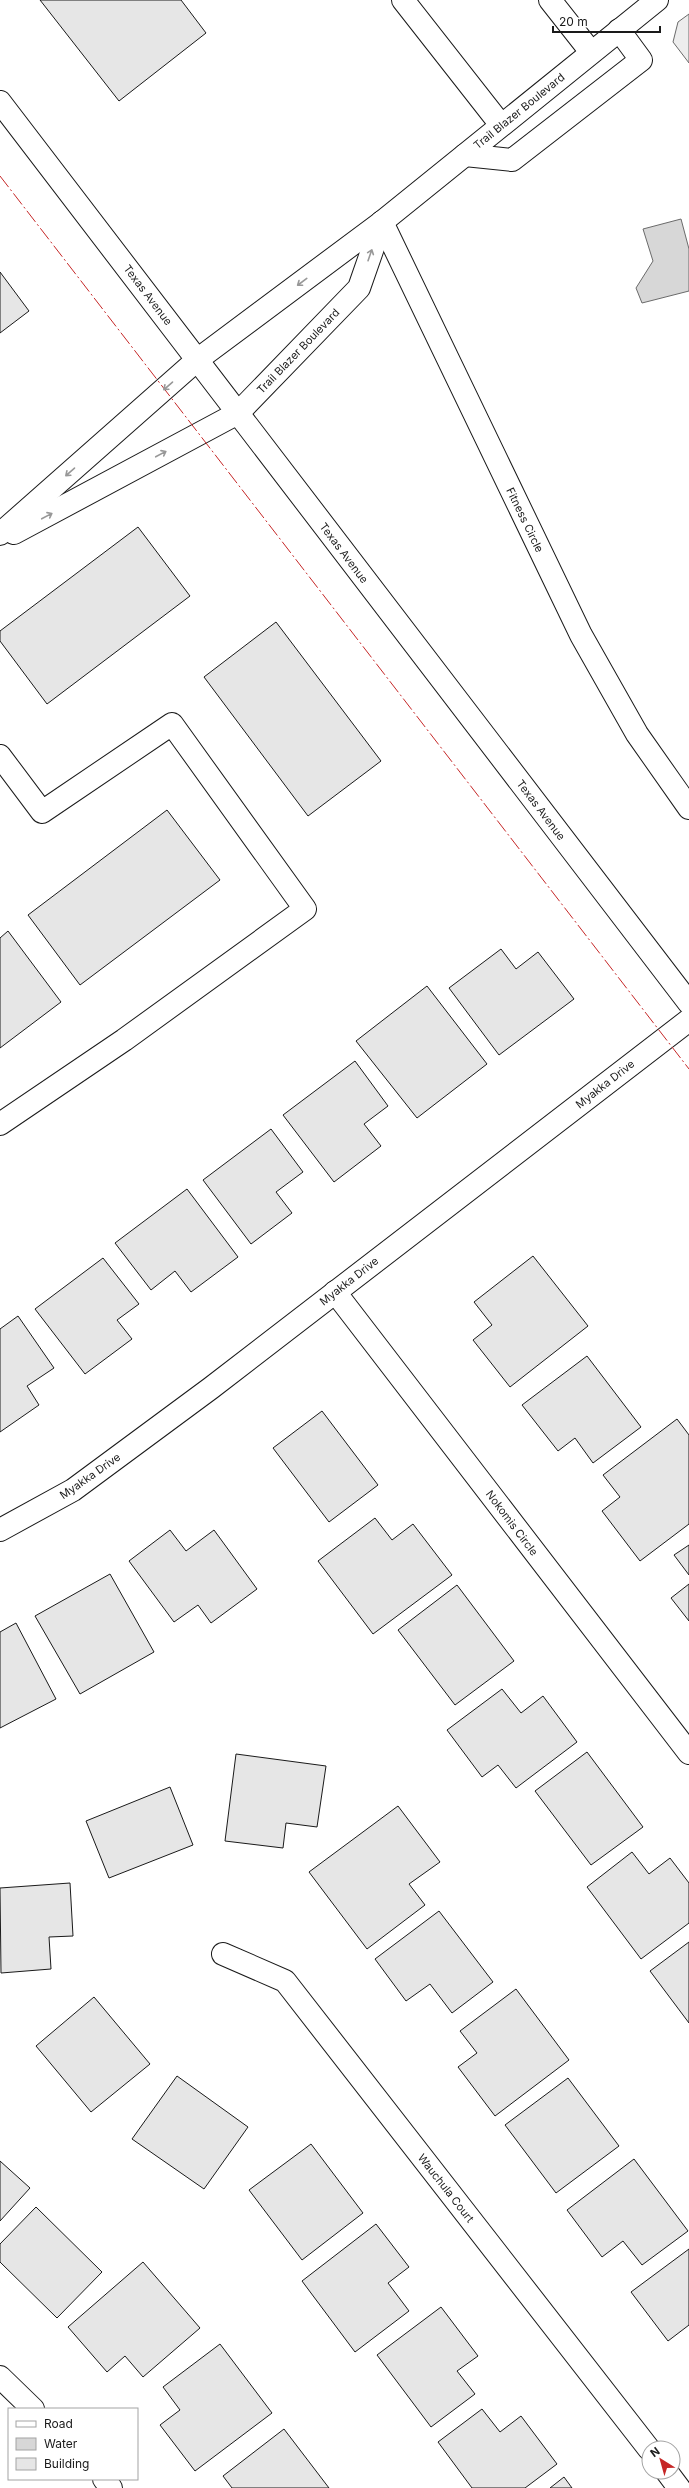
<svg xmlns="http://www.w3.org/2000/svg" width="689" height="2488" viewBox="0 0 689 2488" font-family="Inter,sans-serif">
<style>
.built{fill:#ededed;stroke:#6a6a6a}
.water{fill:#d7d7d7;stroke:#6a6a6a}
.building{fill:#e6e6e6;stroke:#1a1a1a}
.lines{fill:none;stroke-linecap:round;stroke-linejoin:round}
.minor-casing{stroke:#1a1a1a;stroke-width:24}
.minor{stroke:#fff;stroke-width:22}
.power{stroke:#c62828;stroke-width:1;stroke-dasharray:14 3 2 3;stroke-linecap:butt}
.oneway{stroke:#989898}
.labels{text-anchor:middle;stroke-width:3;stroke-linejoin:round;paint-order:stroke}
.street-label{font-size:11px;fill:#1a1a1a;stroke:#fff}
</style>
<rect width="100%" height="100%" fill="#fff"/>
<!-- built -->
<polygon class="built" points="689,14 689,63 673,42 678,22"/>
<!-- water -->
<polygon class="water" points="681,219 689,249 689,291 642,303 636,288 653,261 643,229"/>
<!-- building -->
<g class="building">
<polygon points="40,0 181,0 206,33 119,101"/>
<polygon points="0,272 29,311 0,333"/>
<polygon points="138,527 190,596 47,704 0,641 0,631"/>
<polygon points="276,622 381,761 308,816 204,677"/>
<polygon points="167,810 220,880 80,985 28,915"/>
<polygon points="8,931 61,1002 0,1048 0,938"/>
<polygon points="501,949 516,969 538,952 574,999 499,1055 449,988"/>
<polygon points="427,986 487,1064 417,1118 356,1041"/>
<polygon points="355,1061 388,1106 364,1124 381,1146 334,1182 283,1115"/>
<polygon points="271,1129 303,1172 276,1192 292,1213 251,1244 203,1180"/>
<polygon points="187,1189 238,1257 191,1292 175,1271 151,1290 115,1243"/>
<polygon points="533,1256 588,1326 510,1387 473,1340 492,1325 474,1302"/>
<polygon points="103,1258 139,1304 117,1320 132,1339 85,1374 35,1309"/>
<polygon points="18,1316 54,1368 27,1386 39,1405 0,1432 0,1329"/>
<polygon points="587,1356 641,1427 593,1463 575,1438 558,1451 522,1405"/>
<polygon points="322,1411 378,1485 329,1522 273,1448"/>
<polygon points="677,1419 689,1435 689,1524 640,1561 602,1511 620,1497 603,1475"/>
<polygon points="375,1518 392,1540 413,1524 452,1575 373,1634 318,1561"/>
<polygon points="170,1530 186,1551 214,1530 257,1589 211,1623 198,1605 174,1622 129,1561"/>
<polygon points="689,1545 689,1575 674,1555"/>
<polygon points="110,1574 154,1652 80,1694 35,1616"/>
<polygon points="689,1584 689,1621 671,1598"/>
<polygon points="457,1585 514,1661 455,1705 398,1630"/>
<polygon points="16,1623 56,1699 0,1728 0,1632"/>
<polygon points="502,1689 521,1713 543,1696 577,1742 516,1788 498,1765 482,1777 447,1730"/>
<polygon points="587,1752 643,1827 591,1865 535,1791"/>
<polygon points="236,1754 326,1766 317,1827 286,1823 283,1848 225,1841"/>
<polygon points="170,1787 193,1845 109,1878 86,1821"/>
<polygon points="398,1806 440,1862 409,1884 425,1905 367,1949 309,1872"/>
<polygon points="632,1852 649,1874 670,1858 689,1883 689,1923 641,1959 587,1887"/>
<polygon points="70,1883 73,1936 49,1937 51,1969 1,1973 0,1888"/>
<polygon points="439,1911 493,1982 452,2013 430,1984 406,2001 375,1959"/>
<polygon points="689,1942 689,2023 650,1971"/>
<polygon points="516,1989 569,2060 495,2116 458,2067 477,2053 460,2031"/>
<polygon points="94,1997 150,2064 91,2112 36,2046"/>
<polygon points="177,2076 248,2127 204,2189 132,2139"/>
<polygon points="568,2078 619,2146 556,2193 505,2125"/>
<polygon points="311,2144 363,2213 302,2260 249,2190"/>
<polygon points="634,2159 688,2231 642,2265 623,2241 602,2257 567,2210"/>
<polygon points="0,2161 30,2188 0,2221"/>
<polygon points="36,2207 102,2272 57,2318 0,2262 0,2244"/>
<polygon points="376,2224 409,2267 388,2283 409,2311 355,2352 302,2281"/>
<polygon points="689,2249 689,2325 668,2341 631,2292"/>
<polygon points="143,2262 200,2328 143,2377 125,2356 107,2372 68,2327"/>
<polygon points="441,2307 478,2356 457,2371 475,2394 431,2427 377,2355"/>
<polygon points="220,2344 272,2413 195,2471 160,2425 180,2410 163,2387"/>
<polygon points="482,2409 500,2432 521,2416 557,2464 525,2488 472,2488 438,2442"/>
<polygon points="284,2429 329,2488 232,2488 223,2476"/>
<polygon points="564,2477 572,2488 550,2488"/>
</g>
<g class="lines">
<!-- minor casing -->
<g class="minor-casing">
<g id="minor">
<polyline points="403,0 501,125"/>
<polyline points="550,0 591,52"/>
<polyline points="0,102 689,1003"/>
<polyline points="465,155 512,160 641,60 619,30"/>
<polyline points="382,222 581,635 637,734 689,808"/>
<polyline points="14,533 238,413 359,288 382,222"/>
<polyline points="0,534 197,360 382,222 657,0"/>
<polyline points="0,756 42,812 172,724 305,909 124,1040 0,1124"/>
<polyline points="335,1292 689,1753"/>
<polyline points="0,1530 73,1490 211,1388 689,1020"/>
<polyline points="223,1954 285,1981 649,2449"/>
<polyline points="0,2377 33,2409"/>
<polyline points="667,2472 679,2488"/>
<polyline points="104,2479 111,2488"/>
</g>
</g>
<!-- minor -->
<use href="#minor" class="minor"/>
<!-- power -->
<polyline class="power" points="0,176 689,1069"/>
</g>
<!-- one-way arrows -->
<defs><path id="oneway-shaft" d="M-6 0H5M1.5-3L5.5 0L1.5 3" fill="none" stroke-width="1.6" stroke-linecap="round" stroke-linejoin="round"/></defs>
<g class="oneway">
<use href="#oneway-shaft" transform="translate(370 255) rotate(-71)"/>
<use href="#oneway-shaft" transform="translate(302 282) rotate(143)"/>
<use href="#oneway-shaft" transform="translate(168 386) rotate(139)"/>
<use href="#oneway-shaft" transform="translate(161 454) rotate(-28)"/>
<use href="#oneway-shaft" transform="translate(70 472) rotate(139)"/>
<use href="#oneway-shaft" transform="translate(47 516) rotate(-28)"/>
</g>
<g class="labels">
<!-- street labels -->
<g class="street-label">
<text transform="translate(519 111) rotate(-39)" y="4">Trail Blazer Boulevard</text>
<text transform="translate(148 295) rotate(53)" y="4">Texas Avenue</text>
<text transform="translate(298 351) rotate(-46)" y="4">Trail Blazer Boulevard</text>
<text transform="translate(525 520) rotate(64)" y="4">Fitness Circle</text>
<text transform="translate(344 553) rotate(53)" y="4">Texas Avenue</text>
<text transform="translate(541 810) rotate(53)" y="4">Texas Avenue</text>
<text transform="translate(605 1084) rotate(-38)" y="4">Myakka Drive</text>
<text transform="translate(349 1281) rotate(-38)" y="4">Myakka Drive</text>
<text transform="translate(90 1476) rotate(-35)" y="4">Myakka Drive</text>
<text transform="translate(512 1523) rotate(53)" y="4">Nokomis Circle</text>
<text transform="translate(446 2188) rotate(52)" y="4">Wauchula Court</text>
</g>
</g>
<!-- legend -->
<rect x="8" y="2408" width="130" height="72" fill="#ffffff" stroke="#a3a3a3"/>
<rect x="16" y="2421" width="20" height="6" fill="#ffffff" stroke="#a3a3a3"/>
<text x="44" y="2428" font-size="12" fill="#1a1a1a">Road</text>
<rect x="16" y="2438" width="20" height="12" fill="#d7d7d7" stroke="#a3a3a3"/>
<text x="44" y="2448" font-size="12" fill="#1a1a1a">Water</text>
<rect x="16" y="2458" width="20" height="12" fill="#e6e6e6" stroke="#a3a3a3"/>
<text x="44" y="2468" font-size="12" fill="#1a1a1a">Building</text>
<!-- north arrow -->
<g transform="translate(661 2460) rotate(323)"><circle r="19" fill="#ffffff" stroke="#a3a3a3"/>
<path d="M0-3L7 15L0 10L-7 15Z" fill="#c62828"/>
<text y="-6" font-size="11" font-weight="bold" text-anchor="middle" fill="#1a1a1a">N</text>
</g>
<!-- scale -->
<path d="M553 26v6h107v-6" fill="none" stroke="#1a1a1a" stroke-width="2"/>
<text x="559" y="26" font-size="12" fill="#1a1a1a" stroke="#ffffff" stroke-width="3" paint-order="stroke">20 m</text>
</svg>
